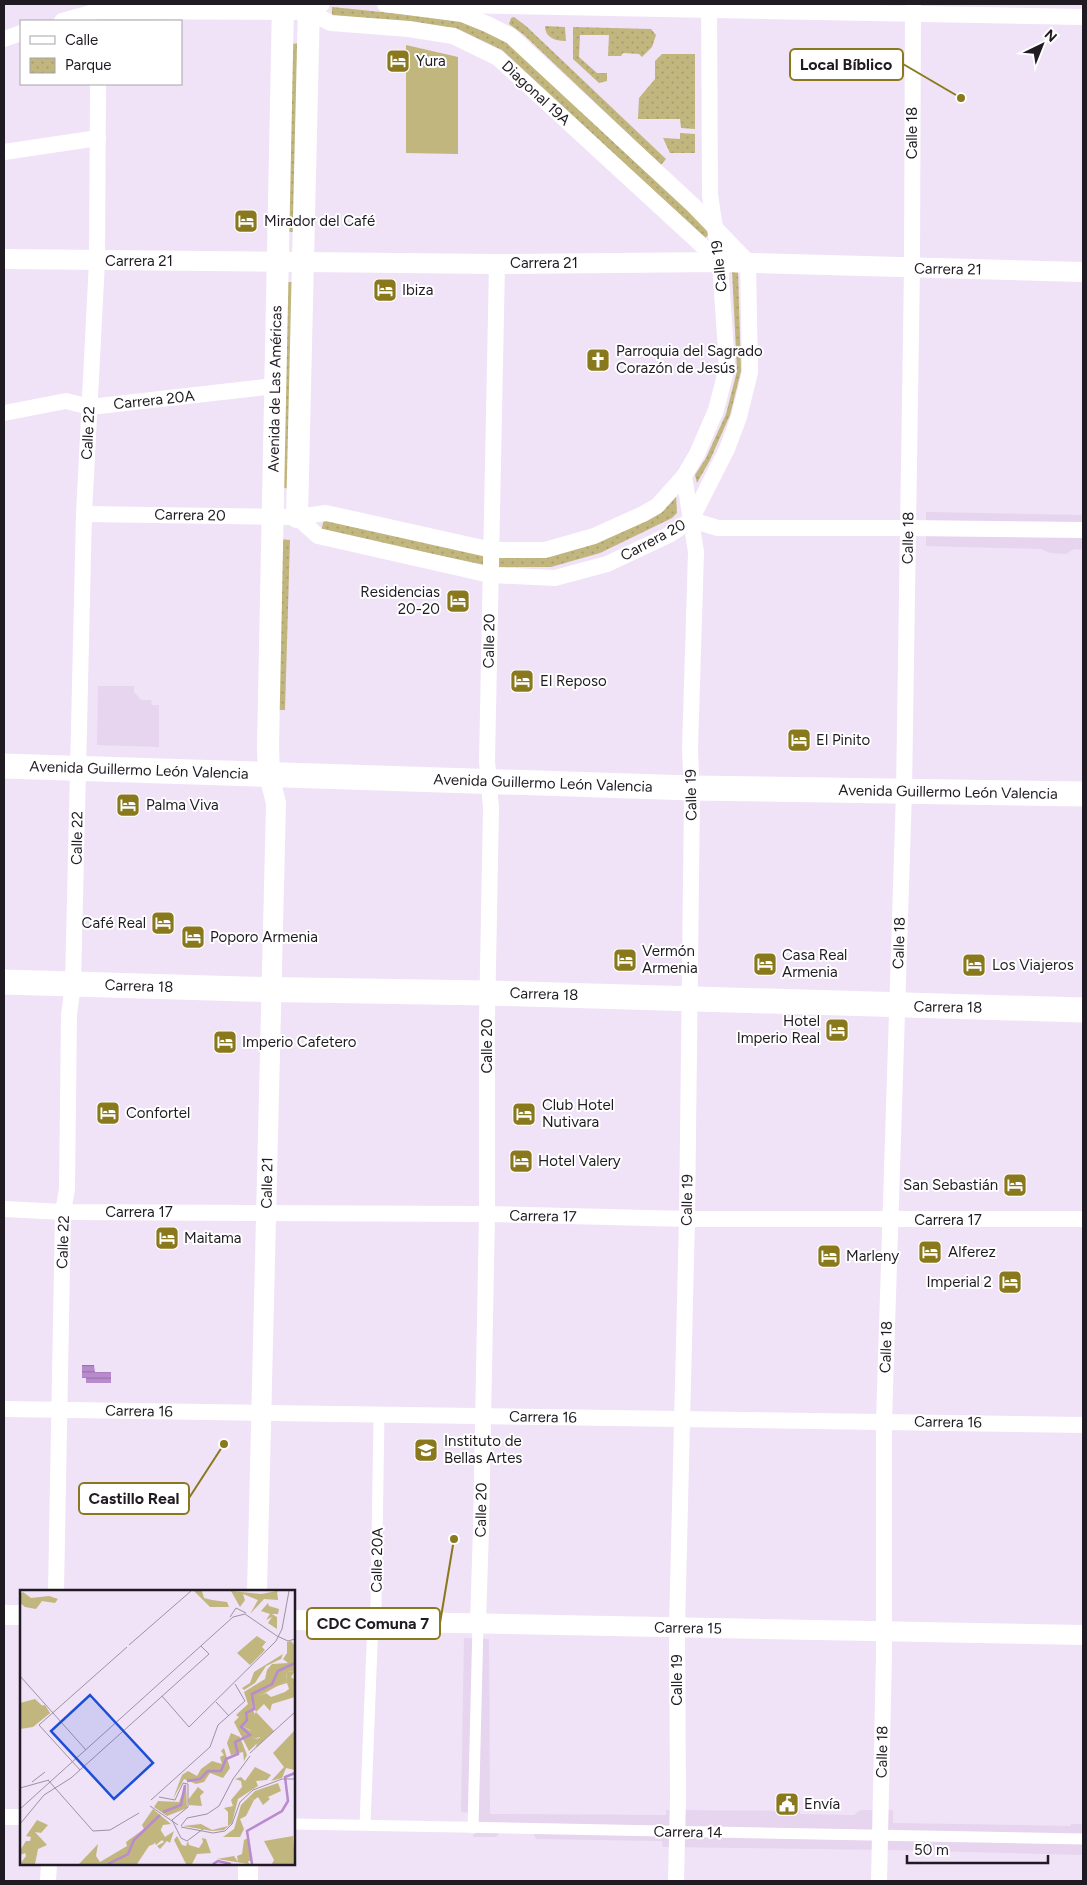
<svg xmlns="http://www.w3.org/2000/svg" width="1087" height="1885" viewBox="0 0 1087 1885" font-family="Figtree,sans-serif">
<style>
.built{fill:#e7d4ef}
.grass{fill:#c2b67f}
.park{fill:url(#park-dots)}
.water{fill:url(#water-rules)}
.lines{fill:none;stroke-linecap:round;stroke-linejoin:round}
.pedestrian{stroke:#fff;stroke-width:11}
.minor{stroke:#fff;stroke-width:16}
.tertiary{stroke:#fff;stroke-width:20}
.secondary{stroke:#fff;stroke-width:22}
.primary{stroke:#fff;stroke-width:25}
.labels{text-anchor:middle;stroke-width:4;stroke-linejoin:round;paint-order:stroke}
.poi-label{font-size:15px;fill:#201b22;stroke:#fff;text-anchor:start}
.street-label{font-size:15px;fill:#201b22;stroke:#fff}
.inset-river{fill:none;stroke:#b98bce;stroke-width:2.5}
.inset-road{fill:none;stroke:#9d92a2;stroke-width:1}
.view{fill:#1d4ed8;fill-opacity:0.15;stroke:#1d4ed8;stroke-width:2.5}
.inset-edge{fill:none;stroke:#201b22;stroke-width:2.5}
.leader{fill:none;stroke:#8a781d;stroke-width:2}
.callout-dot{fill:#8a781d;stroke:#fff;stroke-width:2}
.callout{fill:#fff;stroke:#8a781d;stroke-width:2}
.callout-label{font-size:16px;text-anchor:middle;font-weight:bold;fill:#201b22}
</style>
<defs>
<pattern id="park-dots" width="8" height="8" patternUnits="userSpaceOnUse" patternTransform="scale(1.25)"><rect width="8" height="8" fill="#c2b67f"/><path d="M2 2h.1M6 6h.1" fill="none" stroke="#a69c6d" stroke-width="1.8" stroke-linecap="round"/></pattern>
<pattern id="water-rules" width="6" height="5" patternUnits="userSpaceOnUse" patternTransform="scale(1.25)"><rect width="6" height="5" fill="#b98bce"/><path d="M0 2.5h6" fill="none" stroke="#9671a7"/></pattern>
</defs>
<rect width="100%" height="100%" fill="#f0e2f7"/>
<!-- built -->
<g class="built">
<polygon points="926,512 1083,515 1083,550 1074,549 1066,554 1050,553 1041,549 926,546"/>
<polygon points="98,686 134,686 134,692 141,700 151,700 152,705 159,705 159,747 97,745"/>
<polygon points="464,1638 489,1639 490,1814 666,1815 666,1810 800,1811 800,1814 854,1815 860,1810 893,1810 893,1823 1071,1826 1071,1824 1083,1824 1083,1855 892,1850 663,1847 662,1841 536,1839 531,1829 504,1828 496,1837 473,1837 473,1813 461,1812"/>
</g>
<!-- grass -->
<polygon class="grass" points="406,45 458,57 458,154 406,153"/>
<!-- park -->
<g class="park">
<polygon points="332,7 460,20 507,42 712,231 705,238 502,50 456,28 332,18"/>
<polygon points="514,17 526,26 666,159 661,165 524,35 509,24 511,18"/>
<path d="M545,26L565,27L566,41C556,41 545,38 545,26Z"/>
<polygon points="573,27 651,29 656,35 652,47 642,57 639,54 623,53 621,56 608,56 609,35 580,35 579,57 597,73 607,73 607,81 599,83 573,59"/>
<polygon points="300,43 297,232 286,232 291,44"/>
<polygon points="662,54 695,54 695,129 681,128 680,119 638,119 639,98 655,79 655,61"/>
<polygon points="680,133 695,134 695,153 670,153 663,138 680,139"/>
<polygon points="732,270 738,271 741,371 730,415 710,460 697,483 695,475 706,458 726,414 737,371"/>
<polygon points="286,282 294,282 289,489 281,487"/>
<polygon points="676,495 677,513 672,518 600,553 551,567 499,567 499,556 548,556"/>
<polygon points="324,520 486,554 485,565 321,531"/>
<polygon points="280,539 290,540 285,710 277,710"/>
</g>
<!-- water -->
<polygon class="water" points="82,1365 94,1365 95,1372 111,1372 111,1383 86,1383 86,1378 82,1378"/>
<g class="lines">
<!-- pedestrian -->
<g class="pedestrian">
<polyline points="294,1824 1083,1839"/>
<polyline points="365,1825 373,1620 376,1605 379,1415"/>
<polyline points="473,1828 478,1623"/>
</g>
<!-- minor -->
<g class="minor">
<polyline points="451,5 1083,17"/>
<polyline points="309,12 331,23 409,29 453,36 498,58 720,262"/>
<polyline points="62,21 98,11 309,12 322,4"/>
<polyline points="4,39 21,33"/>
<polyline points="4,152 98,138"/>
<polyline points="4,413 66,401 90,407 275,386"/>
<polyline points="84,514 297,517 326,513 492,550 545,550 594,536 643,514 657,506 684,476 697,454 716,410 727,367 720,262 710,195 709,4"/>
<polyline points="297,517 318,536 490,575 555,578 607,564 671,534 691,520 727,449 739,417 750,372 748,262 694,206 511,36 487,24 462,14 385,4"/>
<polyline points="691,520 718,528 908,528 1083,530"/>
<polyline points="4,1209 63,1212 487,1214 687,1219 1083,1219"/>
<polyline points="4,1409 1083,1425"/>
<polyline points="56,1591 63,1212 67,1189 69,1015 73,984 84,514 97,261 98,84"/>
<polyline points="478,1623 481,1528 487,1214 487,1020 491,808 487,761 497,264"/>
<polyline points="4,1817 21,1817"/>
<polyline points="48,1881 49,1864"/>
<polyline points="676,1881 678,1798 677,1628 687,1219 692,796 690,750 696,552 684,476"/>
<polyline points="879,1881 884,1656 884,1421 904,792 912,268 913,4"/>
</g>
<!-- tertiary -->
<g class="tertiary">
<polyline points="4,259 497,264 720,262 1083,272"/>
<polyline points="257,1591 276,803 269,775"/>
<polyline points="4,1615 21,1615"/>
<polyline points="294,1620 1083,1635"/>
<polyline points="248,1881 248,1864"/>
</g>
<!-- secondary -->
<g class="secondary">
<polyline points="297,517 309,4"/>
<polyline points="269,775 268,746 283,4"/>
</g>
<!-- primary -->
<g class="primary">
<polyline points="4,766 692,788 1083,794"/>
<polyline points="4,982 244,989 488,993 1083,1010"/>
</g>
</g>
<!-- icons -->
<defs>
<g id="hotel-square" transform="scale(1.25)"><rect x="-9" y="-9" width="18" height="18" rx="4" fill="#8a781d" stroke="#fff"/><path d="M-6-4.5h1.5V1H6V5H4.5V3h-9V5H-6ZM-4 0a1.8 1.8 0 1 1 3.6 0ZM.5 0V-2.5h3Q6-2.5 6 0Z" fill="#fff"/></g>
<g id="church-square" transform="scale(1.25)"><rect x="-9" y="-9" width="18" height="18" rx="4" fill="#8a781d" stroke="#fff"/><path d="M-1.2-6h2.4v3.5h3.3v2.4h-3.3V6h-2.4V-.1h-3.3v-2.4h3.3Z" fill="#fff"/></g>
<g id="university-square" transform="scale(1.25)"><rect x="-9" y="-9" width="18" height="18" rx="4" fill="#8a781d" stroke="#fff"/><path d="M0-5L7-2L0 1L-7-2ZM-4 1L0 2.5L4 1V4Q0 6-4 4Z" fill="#fff"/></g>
<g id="civic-square" transform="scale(1.25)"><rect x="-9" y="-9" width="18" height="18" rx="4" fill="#8a781d" stroke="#fff"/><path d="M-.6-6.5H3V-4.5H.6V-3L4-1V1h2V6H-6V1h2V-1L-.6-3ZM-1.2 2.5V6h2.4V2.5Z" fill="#fff"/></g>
</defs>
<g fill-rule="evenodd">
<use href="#hotel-square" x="398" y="61"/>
<use href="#hotel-square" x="246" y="221"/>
<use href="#hotel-square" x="385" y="290"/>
<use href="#church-square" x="598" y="360"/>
<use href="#hotel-square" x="458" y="601"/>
<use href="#hotel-square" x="522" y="681"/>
<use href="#hotel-square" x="799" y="740"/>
<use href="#hotel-square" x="128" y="805"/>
<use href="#hotel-square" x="163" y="923"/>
<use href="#hotel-square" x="193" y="937"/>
<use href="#hotel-square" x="625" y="960"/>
<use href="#hotel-square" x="765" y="964"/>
<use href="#hotel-square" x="974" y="965"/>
<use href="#hotel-square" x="837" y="1030"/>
<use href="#hotel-square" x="225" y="1042"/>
<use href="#hotel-square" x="108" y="1113"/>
<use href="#hotel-square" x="524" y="1114"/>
<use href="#hotel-square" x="521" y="1161"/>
<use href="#hotel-square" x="1015" y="1185"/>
<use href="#hotel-square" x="167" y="1238"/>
<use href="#hotel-square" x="930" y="1252"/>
<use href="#hotel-square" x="829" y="1256"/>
<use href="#hotel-square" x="1010" y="1282"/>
<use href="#university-square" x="426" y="1450"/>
<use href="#civic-square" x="787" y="1804"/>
</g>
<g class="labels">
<!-- poi labels -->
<g class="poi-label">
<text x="416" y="66">Yura</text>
<text x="264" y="226">Mirador del Café</text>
<text x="402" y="295">Ibiza</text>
<text x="616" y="356">Parroquia del Sagrado<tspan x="616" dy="17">Corazón de Jesús</tspan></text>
<text x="440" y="597" text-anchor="end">Residencias<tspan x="440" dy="17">20-20</tspan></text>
<text x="540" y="686">El Reposo</text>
<text x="816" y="745">El Pinito</text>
<text x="146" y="810">Palma Viva</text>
<text x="146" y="928" text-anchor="end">Café Real</text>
<text x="210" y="942">Poporo Armenia</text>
<text x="642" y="956">Vermón<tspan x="642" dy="17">Armenia</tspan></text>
<text x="782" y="960">Casa Real<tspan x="782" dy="17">Armenia</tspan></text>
<text x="992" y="970">Los Viajeros</text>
<text x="820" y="1026" text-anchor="end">Hotel<tspan x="820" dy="17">Imperio Real</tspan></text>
<text x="242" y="1047">Imperio Cafetero</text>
<text x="542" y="1110">Club Hotel<tspan x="542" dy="17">Nutivara</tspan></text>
<text x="126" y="1118">Confortel</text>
<text x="538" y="1166">Hotel Valery</text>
<text x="998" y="1190" text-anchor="end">San Sebastián</text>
<text x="184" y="1243">Maitama</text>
<text x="948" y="1257">Alferez</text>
<text x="846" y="1261">Marleny</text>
<text x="992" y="1287" text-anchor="end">Imperial 2</text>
<text x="444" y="1446">Instituto de<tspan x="444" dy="17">Bellas Artes</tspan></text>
<text x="804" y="1809">Envía</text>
</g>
<!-- street labels -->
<g class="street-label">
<text transform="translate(536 93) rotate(43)" y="5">Diagonal 19A</text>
<text transform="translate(912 133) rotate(-90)" y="5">Calle 18</text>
<text x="139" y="266">Carrera 21</text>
<text x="544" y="268">Carrera 21</text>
<text transform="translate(719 266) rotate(-96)" y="5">Calle 19</text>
<text transform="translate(948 269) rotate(1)" y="5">Carrera 21</text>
<text transform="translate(275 389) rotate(-89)" y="5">Avenida de Las Américas</text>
<text transform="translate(154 400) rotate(-6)" y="5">Carrera 20A</text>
<text transform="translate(88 433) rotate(-87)" y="5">Calle 22</text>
<text transform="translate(190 515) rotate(1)" y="5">Carrera 20</text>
<text transform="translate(908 538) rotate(-89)" y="5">Calle 18</text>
<text transform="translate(653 540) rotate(-28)" y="5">Carrera 20</text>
<text transform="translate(489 641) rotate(-89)" y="5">Calle 20</text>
<text transform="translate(139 770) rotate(2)" y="5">Avenida Guillermo León Valencia</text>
<text transform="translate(543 783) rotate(2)" y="5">Avenida Guillermo León Valencia</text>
<text transform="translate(948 792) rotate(1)" y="5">Avenida Guillermo León Valencia</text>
<text transform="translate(691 795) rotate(-91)" y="5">Calle 19</text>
<text transform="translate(77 838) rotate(-89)" y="5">Calle 22</text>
<text transform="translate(899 943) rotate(-88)" y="5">Calle 18</text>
<text transform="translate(139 986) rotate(2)" y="5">Carrera 18</text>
<text transform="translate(544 994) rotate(2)" y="5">Carrera 18</text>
<text transform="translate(948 1007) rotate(1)" y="5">Carrera 18</text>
<text transform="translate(487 1046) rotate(-90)" y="5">Calle 20</text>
<text transform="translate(267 1183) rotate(-89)" y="5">Calle 21</text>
<text transform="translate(687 1200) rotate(-89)" y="5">Calle 19</text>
<text x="139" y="1217">Carrera 17</text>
<text transform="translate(543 1216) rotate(1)" y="5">Carrera 17</text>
<text x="948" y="1225">Carrera 17</text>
<text transform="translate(63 1242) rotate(-88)" y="5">Calle 22</text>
<text transform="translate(886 1347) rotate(-88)" y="5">Calle 18</text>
<text transform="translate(139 1411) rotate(1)" y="5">Carrera 16</text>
<text transform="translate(543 1417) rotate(1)" y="5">Carrera 16</text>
<text transform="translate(948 1422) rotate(1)" y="5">Carrera 16</text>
<text transform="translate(481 1510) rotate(-89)" y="5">Calle 20</text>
<text transform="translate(377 1560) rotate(-89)" y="5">Calle 20A</text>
<text transform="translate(688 1628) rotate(1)" y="5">Carrera 15</text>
<text transform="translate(677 1680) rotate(-90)" y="5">Calle 19</text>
<text transform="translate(882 1752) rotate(-89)" y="5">Calle 18</text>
<text transform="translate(688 1832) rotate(1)" y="5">Carrera 14</text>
</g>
</g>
<!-- overview -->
<g transform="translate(20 1590)">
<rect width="275" height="275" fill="#f0e2f7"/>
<path d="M248,13L249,16L259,19L258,24H252L257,27V39L248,33L252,27L246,30L250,24L241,21ZM237,46L246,52L242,57L245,60L230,75L217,63ZM263,64L261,69L246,76L235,93L224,100L222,98L230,93L234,82ZM275,81L271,87L275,90V107L252,114L250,121L244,114L236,122L254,141L235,158L240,147L234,149L230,140L224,137L236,122L230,110L246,103L251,107L265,102L269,99L267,93L254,97L266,91L267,82ZM258,193L261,201L248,207L250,209L243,215L238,207L234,210L229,207L235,201ZM140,239L145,247L154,241L150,253L147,251L140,259L137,256L144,252L142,250L136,255L134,251Z" fill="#c2b67f"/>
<path d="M174,1H182L184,8L192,10L207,12L209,17H190ZM271,51L275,56V81L267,82L266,91L231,111L236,130L224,137L232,142L234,149L243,148L229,161L214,132L219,127L216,125L228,114L224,102L245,89L247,80L252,74L268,73L263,69L267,63V52ZM15,109L30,123L16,134L9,120H0V113ZM275,140V180L266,178L262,188L251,191L264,177L253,163ZM211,143L220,147L227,165L224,171L223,162L211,165L207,153ZM204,158L210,178L203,188L190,183L184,192L176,194L164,189L153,209L162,185L168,181L177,186L181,179L192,171L202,174L200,167L204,165L201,161ZM235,177L251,185L247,190L236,191L238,196L218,209L212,233L204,240L192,241L163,236L181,234L192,240L208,236V222L204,218L213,216L211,210L222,197L221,191L215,189L221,187L225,191ZM166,193L167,218L147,226L134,217L138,211L159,212ZM178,197L184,202L180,206L182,216L169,215L168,210ZM229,207L234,210L226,226L220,229L224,239L220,247H203L214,239L221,215ZM133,219L151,234L143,235L134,254L129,256L117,274H59L78,254L76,266L80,272L107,256L106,252L124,239L122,235ZM17,230L28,235L21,243L15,242L27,255L18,259L15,274H0L6,266L5,263L0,265L1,259L6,251H10L11,247L6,246ZM157,246L162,255L166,256L168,251L169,255L179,258L183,252L182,248L186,249L191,263L177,264L172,274H166L154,250ZM273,246L275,274H252L254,270L244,251ZM228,248L232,271H228L229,274L197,269L214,266L218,272L217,266L222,264L224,250Z" fill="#c2b67f"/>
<path d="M211,1L241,4L257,1L258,10L244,9L230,24L238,10L223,4L225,10L220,17ZM3,2L11,8L29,6L38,9L35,13L22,11L16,19L5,17L0,13V4ZM25,115L30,123L13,137L0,139V120Z" fill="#c2b67f"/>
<path class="inset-river" d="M167,191L180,189L188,181H201L206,169L218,164L215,152L230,145L221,137L227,130L226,123L234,119L232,104L252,94L258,81L275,73M143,222L161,215L165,195M88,274L108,264L114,250L140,225M193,274L198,271L211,274M232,274L227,241L262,221L268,211L265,187L275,183"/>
<path class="inset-road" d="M210,27L216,18L226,23M109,55L171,1M0,86L66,160M142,106L169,137L256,51L262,39L269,1M196,112L209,126M19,135L107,57M19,135L60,180M230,163L275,122M28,190L73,241L90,240L119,223M12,192L25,182M0,198L29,190M139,207L155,210L163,193L168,194V217L152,230L161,248M131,210L190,157L198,135L225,111L215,94M130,216L158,235M0,219L213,27L225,24L257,46L268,51L275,49M0,234L24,205L51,188L189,64L181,56M161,236L167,228L187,224L199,216L213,189L230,166M161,237L193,243L205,241L212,234L220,212L233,200L262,189H275M161,248L167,251L183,239"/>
<path class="view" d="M70,105L133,173L94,209L31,141Z"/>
<rect width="275" height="275" class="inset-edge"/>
</g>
<!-- callouts -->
<path class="leader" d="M961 98L903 64M224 1444L189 1498M454 1539L440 1623"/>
<g class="callout-dot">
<circle cx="961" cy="98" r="5"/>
<circle cx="224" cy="1444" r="5"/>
<circle cx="454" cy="1539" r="5"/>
</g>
<g class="callout">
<rect x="790" y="49" width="113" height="31" rx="5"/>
<rect x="79" y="1483" width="110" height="31" rx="5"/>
<rect x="307" y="1608" width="133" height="31" rx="5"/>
</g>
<g class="callout-label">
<text x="846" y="70">Local Bíblico</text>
<text x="134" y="1504">Castillo Real</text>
<text x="373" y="1629">CDC Comuna 7</text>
</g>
<!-- border -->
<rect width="1087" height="1885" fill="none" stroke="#201b22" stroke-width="10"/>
<!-- legend -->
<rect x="20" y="20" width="162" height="65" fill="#ffffff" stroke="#a6a4a7"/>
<rect x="30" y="36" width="25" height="8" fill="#ffffff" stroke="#a6a4a7"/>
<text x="65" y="45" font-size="15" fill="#201b22">Calle</text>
<rect x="30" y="58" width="25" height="15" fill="url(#park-dots)" stroke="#a6a4a7"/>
<text x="65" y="70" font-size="15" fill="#201b22">Parque</text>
<!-- north arrow -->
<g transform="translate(1042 45) rotate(43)" stroke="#ffffff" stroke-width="4" paint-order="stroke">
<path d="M0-4L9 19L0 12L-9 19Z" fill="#201b22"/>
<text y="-8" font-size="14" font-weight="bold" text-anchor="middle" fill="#201b22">N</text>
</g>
<!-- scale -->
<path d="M907 1855v8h141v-8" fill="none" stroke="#201b22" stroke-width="2.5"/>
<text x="914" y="1855" font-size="15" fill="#201b22" stroke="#ffffff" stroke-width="4" paint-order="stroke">50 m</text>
</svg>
